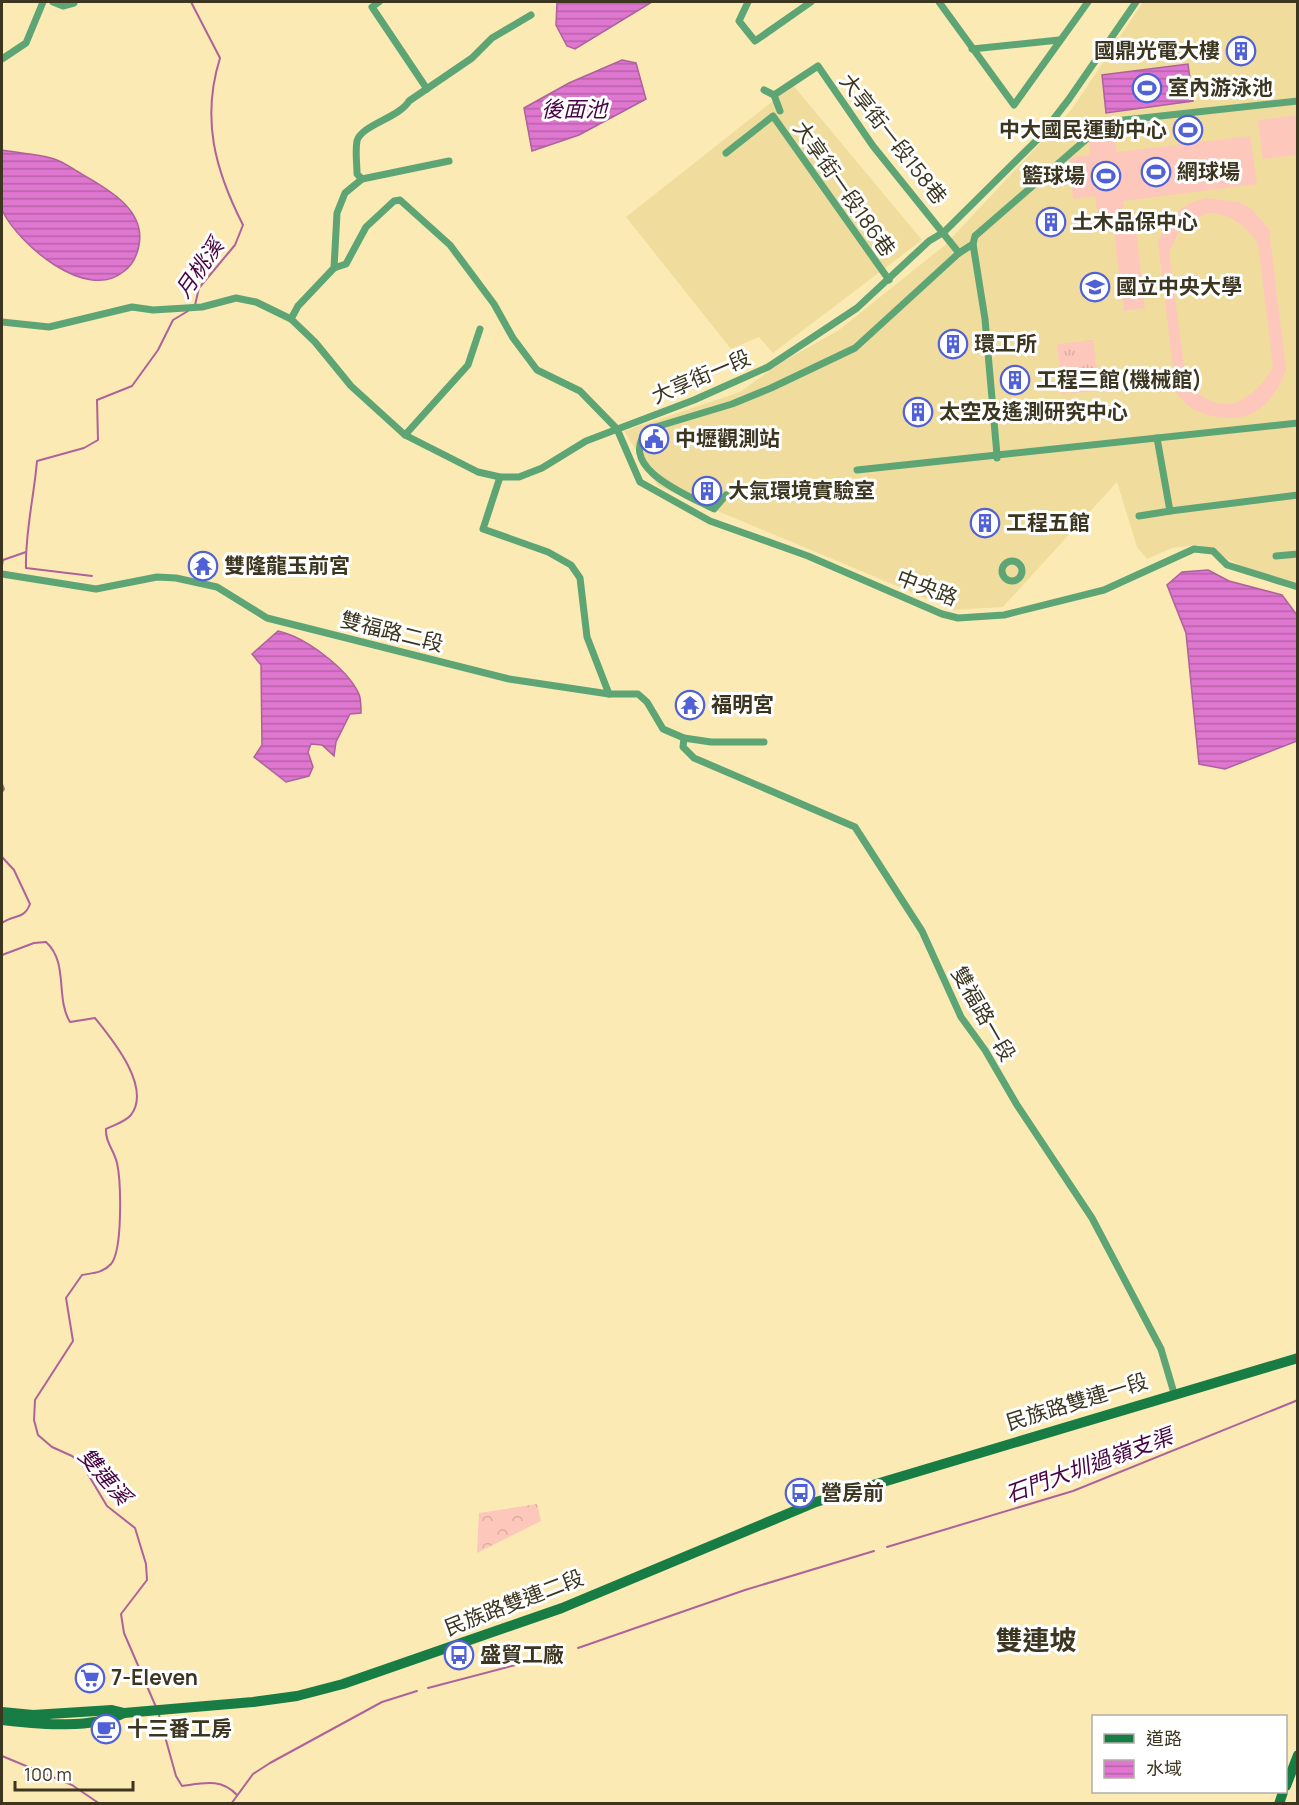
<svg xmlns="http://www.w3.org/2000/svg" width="1299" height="1805" viewBox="0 0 1299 1805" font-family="Manrope,'Noto Sans TC',sans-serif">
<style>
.built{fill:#f0dd9e}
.grass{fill:url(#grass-tufts)}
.park{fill:url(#park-crowns)}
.pitch{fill:#fec7bb;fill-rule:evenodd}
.water{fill:url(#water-rules);stroke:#ae629b;stroke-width:1.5}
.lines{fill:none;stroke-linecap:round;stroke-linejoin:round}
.stream{stroke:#ae629b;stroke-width:2}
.street{stroke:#5da574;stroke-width:7}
.secondary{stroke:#187d44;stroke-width:10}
.labels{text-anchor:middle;stroke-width:6;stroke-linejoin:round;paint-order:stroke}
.poi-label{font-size:21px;font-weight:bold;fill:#3c3520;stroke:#fff;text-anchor:start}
.street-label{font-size:21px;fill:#3c3520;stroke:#fff}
.water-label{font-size:22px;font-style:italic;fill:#480442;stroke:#fff}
.district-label{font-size:27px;font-weight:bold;fill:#3c3520;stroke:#fff}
</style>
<defs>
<pattern id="grass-tufts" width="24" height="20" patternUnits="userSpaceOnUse" patternTransform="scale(1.5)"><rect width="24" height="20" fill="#fec7bb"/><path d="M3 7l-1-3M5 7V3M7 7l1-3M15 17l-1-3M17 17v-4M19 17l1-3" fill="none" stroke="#dbaca0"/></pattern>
<pattern id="park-crowns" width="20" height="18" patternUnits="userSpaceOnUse" patternTransform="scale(1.5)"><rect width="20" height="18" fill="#fec7bb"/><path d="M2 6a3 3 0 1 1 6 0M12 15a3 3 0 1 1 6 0" fill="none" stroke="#dbaca0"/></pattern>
<pattern id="water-rules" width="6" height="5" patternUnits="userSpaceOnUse" patternTransform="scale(1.5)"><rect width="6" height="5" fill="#df76d0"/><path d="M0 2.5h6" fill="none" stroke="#b662a8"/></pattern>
</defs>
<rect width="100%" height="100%" fill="#fbeab3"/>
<!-- built -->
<g class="built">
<polygon points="1143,2 1297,2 1297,583 1252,571 1199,545 1172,548 1147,559 1137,547 1117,482 1003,607 954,610 658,486 624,431 740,392 782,362 839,330 945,245 1072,109"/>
<polygon points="793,85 922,240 773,353 759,337 731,349 626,217"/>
</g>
<!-- grass -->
<polygon class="grass" points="1093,340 1097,370 1102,370 1105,394 1101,390 1071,394 1070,391 1063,396 1057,344"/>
<!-- park -->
<polygon class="park" points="537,1504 541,1521 477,1553 479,1513"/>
<!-- pitch -->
<g class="pitch">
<polygon points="1297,115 1297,155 1263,159 1258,120"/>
<polygon points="1114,136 1117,152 1250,136 1257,184 1123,201 1125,221 1099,224 1095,196 1073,199 1069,158 1090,155 1089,139"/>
<path d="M1206,198L1239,202L1252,209L1269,229L1286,370C1273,405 1250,425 1213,416C1195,412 1185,406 1176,392L1158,243C1167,218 1180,204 1206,198ZM1207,213C1229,213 1245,225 1258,243L1273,367C1250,406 1217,420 1186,380L1169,252L1182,226Z"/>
<polygon points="1136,230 1145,308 1124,311 1114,232"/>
</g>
<!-- water -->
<g class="water">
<polygon points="557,2 652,2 575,49 567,46 556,25"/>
<polygon points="622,60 636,63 646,99 579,135 532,151 524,108 569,83"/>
<polygon points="1188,64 1193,101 1106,113 1102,75"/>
<path d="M2,150C18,153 36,154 51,158C61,160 71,168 80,173C106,188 146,209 139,245C137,256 132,266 123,272C86,302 18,244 2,210C0,200 1,163 2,150Z"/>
<polygon points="1208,570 1229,581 1282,595 1297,615 1297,741 1225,769 1199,764 1186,633 1167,585 1182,572"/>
<path d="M278,631C305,637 347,668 359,694C361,699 361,707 361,713L350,714L336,742L334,756L322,745L311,744L308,752L313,767L309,776L286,782L254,757L262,745L261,665L252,654Z"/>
</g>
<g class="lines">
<!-- stream -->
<g class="stream">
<path d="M191,2L220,58C201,119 215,170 243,225L235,245L199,288L195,305"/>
<polyline points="2,565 3,560 26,552"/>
<path d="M92,576L26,568C25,532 34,497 37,461L84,448L98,440L97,400L132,386L158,350L173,320L188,311"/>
<polyline points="2,784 4,789 2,792"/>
<path d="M2,857L14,870L30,904C24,920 14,914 2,923"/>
<path d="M2,953V955L34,943L46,942C69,963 55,997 70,1022L95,1018C112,1039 152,1087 131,1115C125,1122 114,1125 106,1129C105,1142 114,1150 117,1163C121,1181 123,1250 111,1264C103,1273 93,1273 82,1275L66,1298L73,1341L35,1400L34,1420L38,1435L52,1447L72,1456L83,1466L107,1506L135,1528L146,1564L147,1580L121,1614L124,1633L156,1707"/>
<polyline points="887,1547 1073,1491 1298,1400"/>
<polyline points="578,1648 745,1590 874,1551"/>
<polyline points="428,1688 565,1652"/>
<path d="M159,1715L176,1776L182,1786C204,1783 221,1778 237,1795"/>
<polyline points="2,1756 72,1785 100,1804"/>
<polyline points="231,1804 253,1774 270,1763 382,1702 417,1691"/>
</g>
<!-- street -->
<g class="street">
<polyline points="53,2 63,6 74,3"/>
<polyline points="379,2 372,7 427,89"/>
<polyline points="748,2 739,21 755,41 811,2"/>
<polyline points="939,2 1014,105 1088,2"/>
<polyline points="972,49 1059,40"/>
<polyline points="2,59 26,43 43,2"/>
<polyline points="764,90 774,95 818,66 873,146 959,253"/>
<polyline points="774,95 780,111"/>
<polyline points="1298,101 1106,122 975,236 973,244 985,319 997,455 1298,423"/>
<polyline points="726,153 773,116 889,280"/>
<path d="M362,179L357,174C357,164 355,151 357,141C361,125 399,118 409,101L472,58L492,38L531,15"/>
<polyline points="334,268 346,264 366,227 394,201 400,200 450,245 494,304 513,338 537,370 580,391 617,429 640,482 710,521 808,556 942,614 958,618 1004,615 1104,590 1194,549 1213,551 1227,565 1298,587"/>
<polyline points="291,319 298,306 334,268 337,213 345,193 362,179 449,161"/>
<polyline points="2,322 49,327 132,307 153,310 202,307 236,298 256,302 291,319 315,342 351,386 405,435 478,472 500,477 519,477 542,468 586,441 694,400 768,367 857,308 929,241 944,232 1039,138 1069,99 1136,2"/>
<polyline points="405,435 468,365 480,329"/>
<polyline points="857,470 997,455 997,458"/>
<polyline points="500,477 483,529 548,552 571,565 580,578 587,637 609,694"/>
<path d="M726,495L714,509C689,496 613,467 649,429L732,404L771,388L855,348L959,253L973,244"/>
<polyline points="1170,511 1298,495"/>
<polyline points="1139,516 1170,511 1157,438"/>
<polyline points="1276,556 1298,554"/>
<circle cx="1012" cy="571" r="10"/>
<polyline points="2,574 96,589 157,577 176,578 217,587 267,618 509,679 609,694 638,694 647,702 663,729 684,738 711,742 764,742"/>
<polyline points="684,738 683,747 694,758 855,827 922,931 961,1017 985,1050 1017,1105 1092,1218 1161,1349 1174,1393"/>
</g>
<!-- secondary -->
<g class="secondary">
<polyline points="2,1712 33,1715 112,1710 124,1713 253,1702 297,1696 343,1684 562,1608 816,1502 1298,1358"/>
<path d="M2,1720C40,1724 89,1730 124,1713"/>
<polyline points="1286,1786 1298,1755"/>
<polyline points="1279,1804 1283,1792"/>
</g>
</g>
<!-- icons -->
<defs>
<g id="building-ring" transform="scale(1.5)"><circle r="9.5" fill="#fff" stroke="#5061d7" stroke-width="1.5"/><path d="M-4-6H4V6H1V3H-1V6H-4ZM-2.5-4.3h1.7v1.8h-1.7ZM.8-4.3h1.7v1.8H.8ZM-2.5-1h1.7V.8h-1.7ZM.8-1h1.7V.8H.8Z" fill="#5061d7"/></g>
<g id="stadium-ring" transform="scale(1.5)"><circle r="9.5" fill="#fff" stroke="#5061d7" stroke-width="1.5"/><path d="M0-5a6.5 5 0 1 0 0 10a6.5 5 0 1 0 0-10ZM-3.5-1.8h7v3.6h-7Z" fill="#5061d7"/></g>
<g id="university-ring" transform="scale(1.5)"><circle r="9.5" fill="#fff" stroke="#5061d7" stroke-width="1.5"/><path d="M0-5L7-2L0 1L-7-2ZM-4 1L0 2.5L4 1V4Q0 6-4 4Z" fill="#5061d7"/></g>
<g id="civic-ring" transform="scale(1.5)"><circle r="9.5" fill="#fff" stroke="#5061d7" stroke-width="1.5"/><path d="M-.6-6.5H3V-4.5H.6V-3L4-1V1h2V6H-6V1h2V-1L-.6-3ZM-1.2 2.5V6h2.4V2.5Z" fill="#5061d7"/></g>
<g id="temple-ring" transform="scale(1.5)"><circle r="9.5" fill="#fff" stroke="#5061d7" stroke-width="1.5"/><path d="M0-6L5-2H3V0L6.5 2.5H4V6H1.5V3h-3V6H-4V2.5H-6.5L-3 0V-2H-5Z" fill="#5061d7"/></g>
<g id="bus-ring" transform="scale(1.5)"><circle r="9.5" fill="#fff" stroke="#5061d7" stroke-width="1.5"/><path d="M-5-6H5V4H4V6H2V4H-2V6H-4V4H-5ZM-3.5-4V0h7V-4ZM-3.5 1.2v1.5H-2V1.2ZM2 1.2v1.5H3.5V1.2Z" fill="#5061d7"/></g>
<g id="supermarket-ring" transform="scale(1.5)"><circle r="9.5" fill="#fff" stroke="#5061d7" stroke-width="1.5"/><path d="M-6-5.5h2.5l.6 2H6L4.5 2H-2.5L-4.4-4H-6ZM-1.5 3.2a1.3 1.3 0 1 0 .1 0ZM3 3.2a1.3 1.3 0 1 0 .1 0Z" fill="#5061d7"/></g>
<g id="cafe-ring" transform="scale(1.5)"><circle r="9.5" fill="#fff" stroke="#5061d7" stroke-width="1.5"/><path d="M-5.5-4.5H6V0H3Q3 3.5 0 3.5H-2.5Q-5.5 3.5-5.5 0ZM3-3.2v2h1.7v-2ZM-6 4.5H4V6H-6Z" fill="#5061d7"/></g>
</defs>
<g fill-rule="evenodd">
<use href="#building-ring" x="1241" y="51"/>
<use href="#stadium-ring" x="1147" y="88"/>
<use href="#stadium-ring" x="1188" y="130"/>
<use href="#stadium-ring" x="1156" y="172"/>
<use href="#stadium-ring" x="1106" y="176"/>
<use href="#building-ring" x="1051" y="222"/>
<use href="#university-ring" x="1095" y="287"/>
<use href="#building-ring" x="953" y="344"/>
<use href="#building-ring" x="1015" y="380"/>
<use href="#building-ring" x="918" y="412"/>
<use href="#civic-ring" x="654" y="439"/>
<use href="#building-ring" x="707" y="491"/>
<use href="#building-ring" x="985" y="523"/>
<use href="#temple-ring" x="203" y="566"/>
<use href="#temple-ring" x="690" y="705"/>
<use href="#bus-ring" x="800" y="1493"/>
<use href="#bus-ring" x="459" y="1655"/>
<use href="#supermarket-ring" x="90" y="1678"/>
<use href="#cafe-ring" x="106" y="1729"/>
</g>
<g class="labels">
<!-- poi labels -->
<g class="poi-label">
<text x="1220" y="58" text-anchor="end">國鼎光電大樓</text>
<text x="1168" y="95">室內游泳池</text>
<text x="1167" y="137" text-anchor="end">中大國民運動中心</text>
<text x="1177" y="179">網球場</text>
<text x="1085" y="183" text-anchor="end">籃球場</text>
<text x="1072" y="229">土木品保中心</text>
<text x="1116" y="294">國立中央大學</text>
<text x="974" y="351">環工所</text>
<text x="1036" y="387">工程三館(機械館)</text>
<text x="939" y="419">太空及遙測研究中心</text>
<text x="675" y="446">中壢觀測站</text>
<text x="728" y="498">大氣環境實驗室</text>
<text x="1006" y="530">工程五館</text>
<text x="224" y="573">雙隆龍玉前宮</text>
<text x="711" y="712">福明宮</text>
<text x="821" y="1500">營房前</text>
<text x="480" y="1662">盛貿工廠</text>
<text x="111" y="1685">7-Eleven</text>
<text x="127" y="1736">十三番工房</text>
</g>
<!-- street labels -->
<g class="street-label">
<text transform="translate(893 139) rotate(52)" y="7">大享街一段158巷</text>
<text transform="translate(844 189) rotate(55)" y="7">大享街一段186巷</text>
<text transform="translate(701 377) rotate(-23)" y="7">大享街一段</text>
<text transform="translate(927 588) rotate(21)" y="7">中央路</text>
<text transform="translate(392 632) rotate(14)" y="7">雙福路二段</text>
<text transform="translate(983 1014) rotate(60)" y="7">雙福路一段</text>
<text transform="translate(1077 1402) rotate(-17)" y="7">民族路雙連一段</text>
<text transform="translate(514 1603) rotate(-21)" y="7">民族路雙連二段</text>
</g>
<!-- water labels -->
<g class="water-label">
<text x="574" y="117">後面池</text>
<text transform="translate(199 268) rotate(-55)" y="8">月桃溪</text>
<text transform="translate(1089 1465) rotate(-20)" y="8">石門大圳過嶺支渠</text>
<text transform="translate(105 1476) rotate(49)" y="8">雙連溪</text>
</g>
<!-- district labels -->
<g class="district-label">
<text x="1036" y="1650">雙連坡</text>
</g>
</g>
<!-- border -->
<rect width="1299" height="1805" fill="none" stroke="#3c3520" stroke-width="6"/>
<!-- legend -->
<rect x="1092" y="1715" width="195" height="78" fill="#ffffff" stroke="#b1aea6" stroke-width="1.5"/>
<rect x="1104" y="1734" width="30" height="9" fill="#187d44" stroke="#b1aea6" stroke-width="1.5"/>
<text x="1146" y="1745" font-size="18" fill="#3c3520">道路</text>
<rect x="1104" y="1760" width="30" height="18" fill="url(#water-rules)" stroke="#b1aea6" stroke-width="1.5"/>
<text x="1146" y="1775" font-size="18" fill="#3c3520">水域</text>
<!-- scale -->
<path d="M15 1781v9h118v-9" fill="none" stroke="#3c3520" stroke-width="3"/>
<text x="24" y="1781" font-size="18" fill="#3c3520" stroke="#ffffff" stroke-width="4.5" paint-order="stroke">100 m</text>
</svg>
